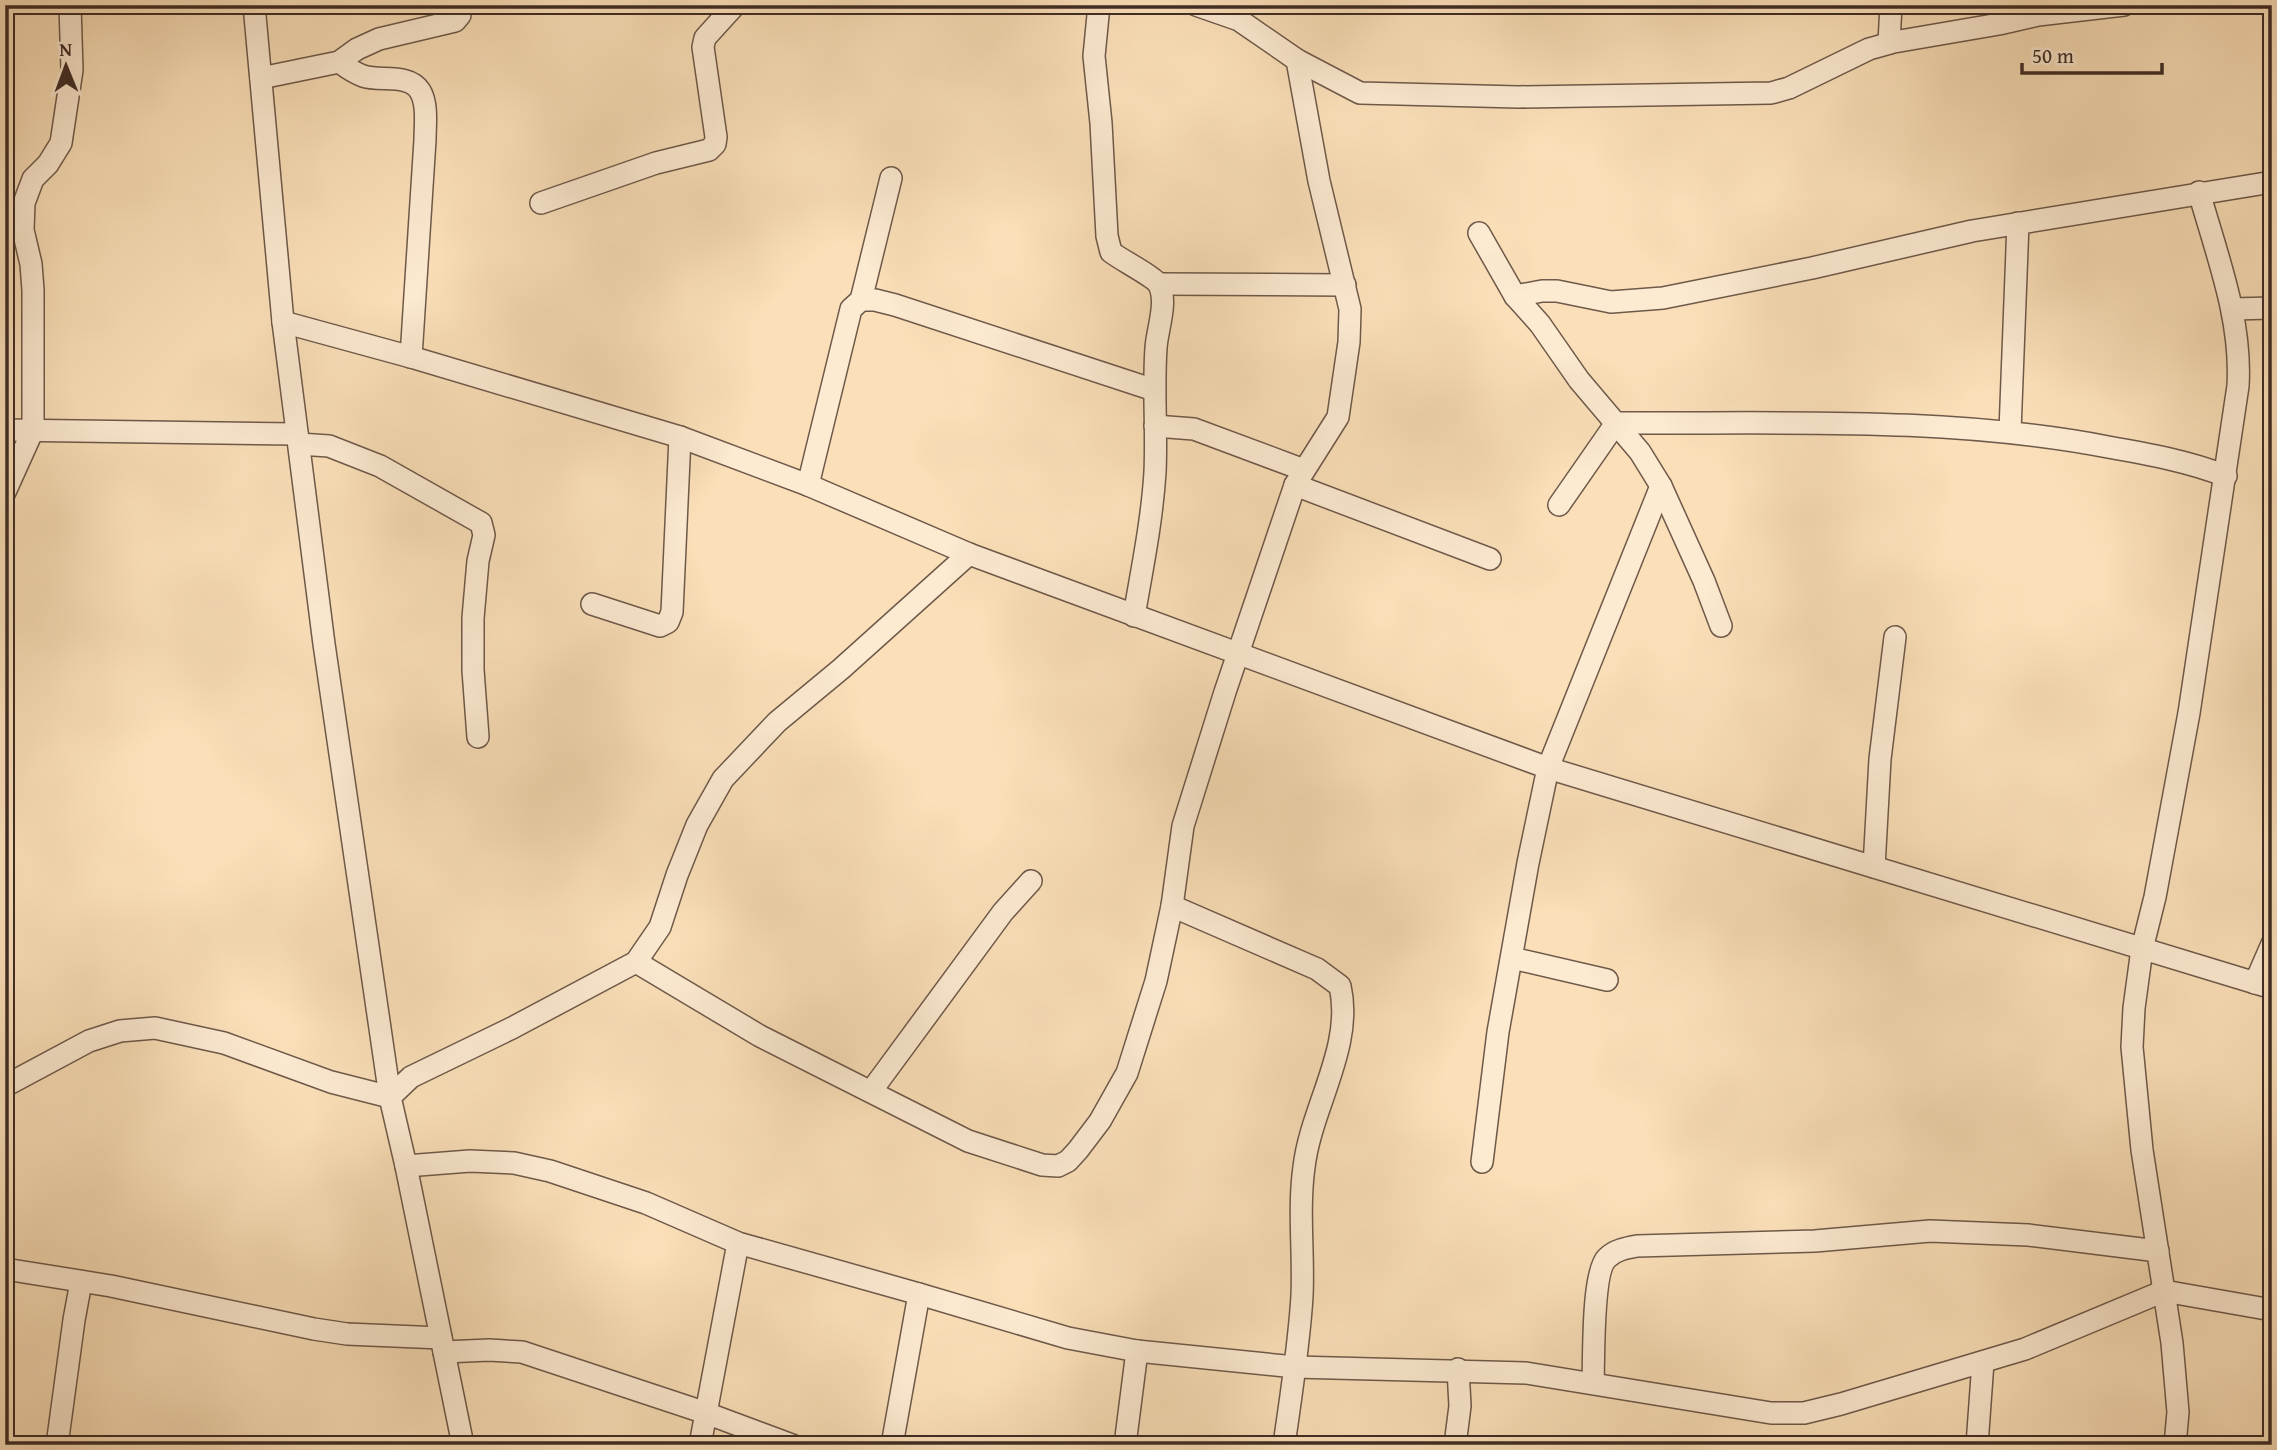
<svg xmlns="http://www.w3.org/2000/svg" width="2277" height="1450" viewBox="0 0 2277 1450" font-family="'Gentium Book Plus',serif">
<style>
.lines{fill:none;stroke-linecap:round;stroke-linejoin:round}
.minor-casing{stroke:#6e594a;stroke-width:24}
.minor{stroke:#fcead1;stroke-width:21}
</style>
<rect width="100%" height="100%" fill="#fadfb8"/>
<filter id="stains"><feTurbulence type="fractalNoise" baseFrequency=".00286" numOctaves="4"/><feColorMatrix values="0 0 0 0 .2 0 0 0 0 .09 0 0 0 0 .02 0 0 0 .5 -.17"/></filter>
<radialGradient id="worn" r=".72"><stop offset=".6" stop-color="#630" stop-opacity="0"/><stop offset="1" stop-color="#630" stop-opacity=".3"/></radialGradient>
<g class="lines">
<!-- minor casing -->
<g class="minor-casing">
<g id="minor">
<polyline points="254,5 283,322 324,644 390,1097 406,1166 463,1445"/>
<path d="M1099,5L1094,56L1101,123L1107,236L1111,252C1121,260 1155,277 1159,285C1168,302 1157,330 1156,348C1153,390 1157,431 1155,472C1152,521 1142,569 1134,616"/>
<polyline points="1196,5 1239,20 1297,60 1360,93 1518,97 1771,93 1789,88 1869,49 1894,42 1999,24 2038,15 2124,5"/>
<polyline points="1889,43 1891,5"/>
<path d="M339,62C346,67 354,73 363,76C380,82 409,73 420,91C428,104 425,125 425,140L411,357"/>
<polyline points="261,78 339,62 357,49 379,39 455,21 460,15 460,5"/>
<polyline points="541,203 656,163 709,150 715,144 716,137 703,47 705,38 735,5"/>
<polyline points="1479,233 1515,296 1540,324 1579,380 1640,452 1661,486 1704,581 1721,626"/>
<polyline points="1159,284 1345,285"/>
<polyline points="1515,296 1542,291 1557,291 1611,302 1663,298 1812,268 1972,231 2272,182"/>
<polyline points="861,300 875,300 895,305 1154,390"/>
<polyline points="2232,309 2272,308"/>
<polyline points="283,322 411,357 680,437 808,485 969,554 1548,768 2272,988"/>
<polyline points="1155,426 1194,429 1304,470"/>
<polyline points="5,430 297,434"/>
<polyline points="2010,431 2018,223"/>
<polyline points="299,444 329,446 380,466 481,523 484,535 478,561 473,618 473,670 478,737"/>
<polyline points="808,485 851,309 861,300 891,178"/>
<polyline points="1295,485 1490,559"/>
<polyline points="5,492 33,430 33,290 31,264 23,230 24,203 33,179 48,164 61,143 72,70 70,5"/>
<path d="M1559,505L1616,423C1779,424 1947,416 2108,447C2148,454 2187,461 2226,476"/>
<polyline points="592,604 660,626 668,622 672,612 680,437"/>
<polyline points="1874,867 1880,759 1895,637"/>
<path d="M1172,906L1317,969L1340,986C1354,1047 1311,1107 1304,1167C1298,1210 1304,1253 1302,1296C1299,1346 1291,1395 1284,1445"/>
<polyline points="1512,958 1607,980"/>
<polyline points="636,962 760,1036 968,1141 1042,1165 1058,1166 1068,1161 1078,1150 1100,1121 1127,1073 1156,981 1172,906 1183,826 1225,692 1295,485 1338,417 1349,342 1350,309 1319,181 1297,60"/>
<polyline points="2255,983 2272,944"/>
<polyline points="5,1086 89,1041 120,1031 155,1028 224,1043 331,1082 390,1097 411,1077 512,1028 636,962 660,927 677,875 697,825 723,779 777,722 841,669 969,554"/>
<polyline points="872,1090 1003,912 1031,881"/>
<polyline points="1482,1162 1498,1032 1528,863 1548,768 1661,486"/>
<polyline points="406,1166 470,1161 514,1163 550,1171 646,1203 738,1243 919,1294 1068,1338 1137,1351 1295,1367 1526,1373 1771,1413 1804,1413 1841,1404 2025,1349 2164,1291 2272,1310"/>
<polyline points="5,1269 111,1286 314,1329 347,1334 441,1338"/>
<polyline points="444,1352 489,1350 522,1352 706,1413 792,1445"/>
<path d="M1593,1383C1594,1359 1592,1272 1607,1258C1615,1250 1626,1248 1637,1246L1815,1241L1930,1231L2028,1235L2158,1251"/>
<polyline points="57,1445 74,1320 81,1282"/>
<polyline points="700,1445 738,1243"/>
<polyline points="892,1445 919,1294"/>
<polyline points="1125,1445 1137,1351"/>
<polyline points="1455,1445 1460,1406 1458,1369"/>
<polyline points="1977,1445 1983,1362"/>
<path d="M2175,1445L2178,1412L2172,1343L2142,1150L2132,1047L2134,1008L2142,949L2155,897L2189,713L2238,386C2242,319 2217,256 2199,192"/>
</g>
</g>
<!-- minor -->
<use href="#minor" class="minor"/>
</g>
<!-- margin -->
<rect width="2277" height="1450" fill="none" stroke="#fadfb8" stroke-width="28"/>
<rect x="7" y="7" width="2263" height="1436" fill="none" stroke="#3f2c25" stroke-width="3.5"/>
<rect x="14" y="14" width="2249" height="1422" fill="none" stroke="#3f2c25" stroke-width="2"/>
<!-- north arrow -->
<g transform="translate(66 66) rotate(359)" stroke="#fcead1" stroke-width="5" paint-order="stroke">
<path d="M0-5L12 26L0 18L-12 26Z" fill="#3f2c25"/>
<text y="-10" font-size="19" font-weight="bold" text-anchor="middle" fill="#3f2c25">N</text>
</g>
<!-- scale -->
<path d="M2022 63v10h140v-10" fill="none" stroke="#3f2c25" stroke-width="3.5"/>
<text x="2032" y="63" font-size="21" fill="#3f2c25" stroke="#fcead1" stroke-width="5" paint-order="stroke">50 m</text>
<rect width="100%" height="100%" filter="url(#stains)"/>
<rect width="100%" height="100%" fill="url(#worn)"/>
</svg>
